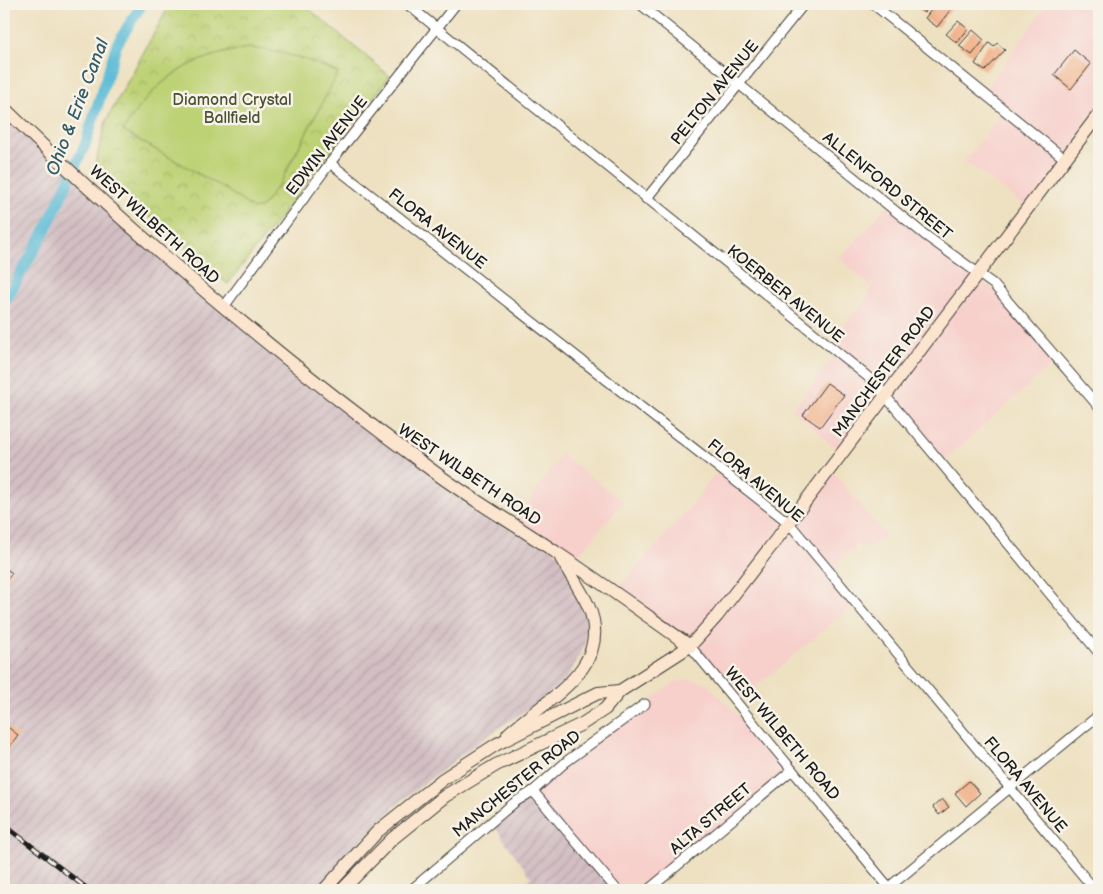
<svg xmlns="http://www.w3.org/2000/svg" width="1103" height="894" viewBox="0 0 1103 894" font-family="'Balsamiq Sans',sans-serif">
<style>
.built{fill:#f7d0cc}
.industrial{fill:url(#industrial-furrows)}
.park{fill:url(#park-crowns);stroke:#6c7648}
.garden{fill:#bdd174;stroke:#6c7648}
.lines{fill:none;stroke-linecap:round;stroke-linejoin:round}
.canal{stroke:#58bad6;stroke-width:11}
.building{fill:#f1b088}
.street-casing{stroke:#3c3a35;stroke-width:11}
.secondary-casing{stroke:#3c3a35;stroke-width:14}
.street{stroke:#fff;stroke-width:9}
.secondary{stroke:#fce5cf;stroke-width:12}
.rail-casing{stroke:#1c1c1c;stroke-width:5}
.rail{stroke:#f7f3e8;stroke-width:3;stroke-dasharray:9;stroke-linecap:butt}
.labels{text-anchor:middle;stroke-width:5;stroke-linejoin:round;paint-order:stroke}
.street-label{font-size:16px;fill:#1c1c1c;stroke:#f7f3e8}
.park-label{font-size:16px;fill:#4c5236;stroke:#f7f3e8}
.water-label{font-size:18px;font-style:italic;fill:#345b66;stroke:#f7f3e8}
</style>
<defs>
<pattern id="industrial-furrows" width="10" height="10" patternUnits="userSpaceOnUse" patternTransform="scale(1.25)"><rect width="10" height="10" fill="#d2bec3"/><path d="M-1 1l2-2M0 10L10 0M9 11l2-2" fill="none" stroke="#b4a3a7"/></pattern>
<pattern id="park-crowns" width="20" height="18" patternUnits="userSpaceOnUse" patternTransform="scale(1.25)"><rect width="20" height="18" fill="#bdd174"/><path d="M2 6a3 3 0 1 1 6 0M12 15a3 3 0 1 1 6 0" fill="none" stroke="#a2b364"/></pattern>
</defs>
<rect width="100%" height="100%" fill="#f7f3e8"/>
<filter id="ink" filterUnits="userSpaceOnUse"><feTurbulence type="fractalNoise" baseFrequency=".02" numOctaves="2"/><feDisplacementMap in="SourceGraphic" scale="10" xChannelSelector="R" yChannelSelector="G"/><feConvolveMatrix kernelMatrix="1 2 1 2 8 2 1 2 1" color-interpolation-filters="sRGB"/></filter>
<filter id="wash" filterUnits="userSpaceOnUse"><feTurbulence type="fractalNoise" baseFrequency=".0096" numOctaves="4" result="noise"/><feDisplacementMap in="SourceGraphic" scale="20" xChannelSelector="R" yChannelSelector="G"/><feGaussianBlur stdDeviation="1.12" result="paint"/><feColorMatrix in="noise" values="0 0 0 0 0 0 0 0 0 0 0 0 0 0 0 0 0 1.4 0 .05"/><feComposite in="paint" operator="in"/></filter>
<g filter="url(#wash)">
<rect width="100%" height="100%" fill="#eee1c1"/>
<!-- built -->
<g class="built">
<polygon points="1047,4 1099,4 1099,114 1028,208 964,161 1004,110 983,93"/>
<polygon points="888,205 977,273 1058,359 941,464 885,396 841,453 792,410 837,353 827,345 868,297 871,288 840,258"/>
<polygon points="561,454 623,502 572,563 514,525"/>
<polygon points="720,467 789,523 830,468 886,536 864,549 858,544 841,559 833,578 853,605 737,703 690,646 614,593 694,502"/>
<polygon points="688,679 705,682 792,770 648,890 617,890 533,791 674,682"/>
</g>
<!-- industrial -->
<g class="industrial">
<polygon points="4,108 223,308 431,470 559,554 588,606 585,645 568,677 546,697 484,738 395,806 340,862 320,890 4,890"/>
<polygon points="533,791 617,890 516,890 531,877 491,822"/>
</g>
<!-- park -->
<polygon class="park" points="170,4 303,4 390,76 228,284 94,169 106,121"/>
<!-- garden -->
<path class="garden" d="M249,48C281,51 309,59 338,73L281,181L262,207L253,209L227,190L123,131C155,79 188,57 249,48Z"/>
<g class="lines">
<!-- canal -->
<polyline class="canal" points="4,303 46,229 85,145 117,44 142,4"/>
</g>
<g id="blocks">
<!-- building -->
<g class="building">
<polygon points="908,4 932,4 924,13 914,5 913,7"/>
<polygon points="936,4 946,4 952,8 937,27 925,18"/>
<polygon points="958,21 968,29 957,43 946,34"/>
<polygon points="973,30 984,40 972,55 959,46"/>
<polygon points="989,43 994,47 997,43 1005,50 985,71 975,64"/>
<polygon points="1074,50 1091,64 1071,89 1054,75"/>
<polygon points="827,383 844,395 820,427 803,415"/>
<polygon points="4,567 12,573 4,584"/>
<polygon points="4,724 18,735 4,754"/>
<polygon points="969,781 980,793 966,806 955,793"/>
<polygon points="942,799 949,807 939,815 933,807"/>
</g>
</g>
</g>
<g filter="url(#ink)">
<use href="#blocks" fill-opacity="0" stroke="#3c3a35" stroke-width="1"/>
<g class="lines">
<!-- street casing -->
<g class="street-casing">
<g id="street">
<polyline points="407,4 873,381 1099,653"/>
<polyline points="640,4 925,235 993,284 1099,407"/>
<polyline points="873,4 1065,159"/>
<polyline points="330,163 789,523 1095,890"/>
<polyline points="646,199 804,4"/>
<polyline points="223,308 330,163 456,4"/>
<polyline points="690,646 891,890"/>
<polyline points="533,791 617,890"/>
<polyline points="889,887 1099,715"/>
<polyline points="411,890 515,802 533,791 567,761 645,704"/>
<polyline points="648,890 792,770"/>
</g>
</g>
<!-- secondary casing -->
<g class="secondary-casing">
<g id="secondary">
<path d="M4,108C137,238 279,358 429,468C470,499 515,524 557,553C602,583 646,615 690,646"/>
<path d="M508,734C544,700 616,668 588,605C580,589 570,574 561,558"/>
<polyline points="324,890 378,831 443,779 497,744 598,693 620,691"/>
<polyline points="342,890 392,839 445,796 496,765 582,724 605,709 620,691 690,646 717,616 789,523 1099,114"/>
</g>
</g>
<!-- street -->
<use href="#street" class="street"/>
<!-- secondary -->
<use href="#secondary" class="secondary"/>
<!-- rail casing -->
<g class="rail-casing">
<polyline id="rail" points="4,825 89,890"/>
</g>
<!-- rail -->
<use href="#rail" class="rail"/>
</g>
</g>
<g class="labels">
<!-- street labels -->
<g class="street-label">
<text transform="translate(714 92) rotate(-51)" y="6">PELTON AVENUE</text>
<text transform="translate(326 145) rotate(-52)" y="6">EDWIN AVENUE</text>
<text transform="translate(888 185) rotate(39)" y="6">ALLENFORD STREET</text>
<text transform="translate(155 224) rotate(42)" y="6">WEST WILBETH ROAD</text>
<text transform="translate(438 228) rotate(38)" y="6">FLORA AVENUE</text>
<text transform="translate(786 293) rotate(39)" y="6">KOERBER AVENUE</text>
<text transform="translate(883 371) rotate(-53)" y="6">MANCHESTER ROAD</text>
<text transform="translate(470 474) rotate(34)" y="6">WEST WILBETH ROAD</text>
<text transform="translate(756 480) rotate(40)" y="6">FLORA AVENUE</text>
<text transform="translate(783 733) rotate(50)" y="6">WEST WILBETH ROAD</text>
<text transform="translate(516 783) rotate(-39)" y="6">MANCHESTER ROAD</text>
<text transform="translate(1026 784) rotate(50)" y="6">FLORA AVENUE</text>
<text transform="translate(710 818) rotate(-40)" y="6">ALTA STREET</text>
</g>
<!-- park labels -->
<g class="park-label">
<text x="232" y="105">Diamond Crystal<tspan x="232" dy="18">Ballfield</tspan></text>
</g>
<!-- water labels -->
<g class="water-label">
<text transform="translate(77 107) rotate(-69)" y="6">Ohio &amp; Erie Canal</text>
</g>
</g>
<!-- margin -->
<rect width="1103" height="894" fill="none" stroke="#f7f3e8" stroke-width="20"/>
</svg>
